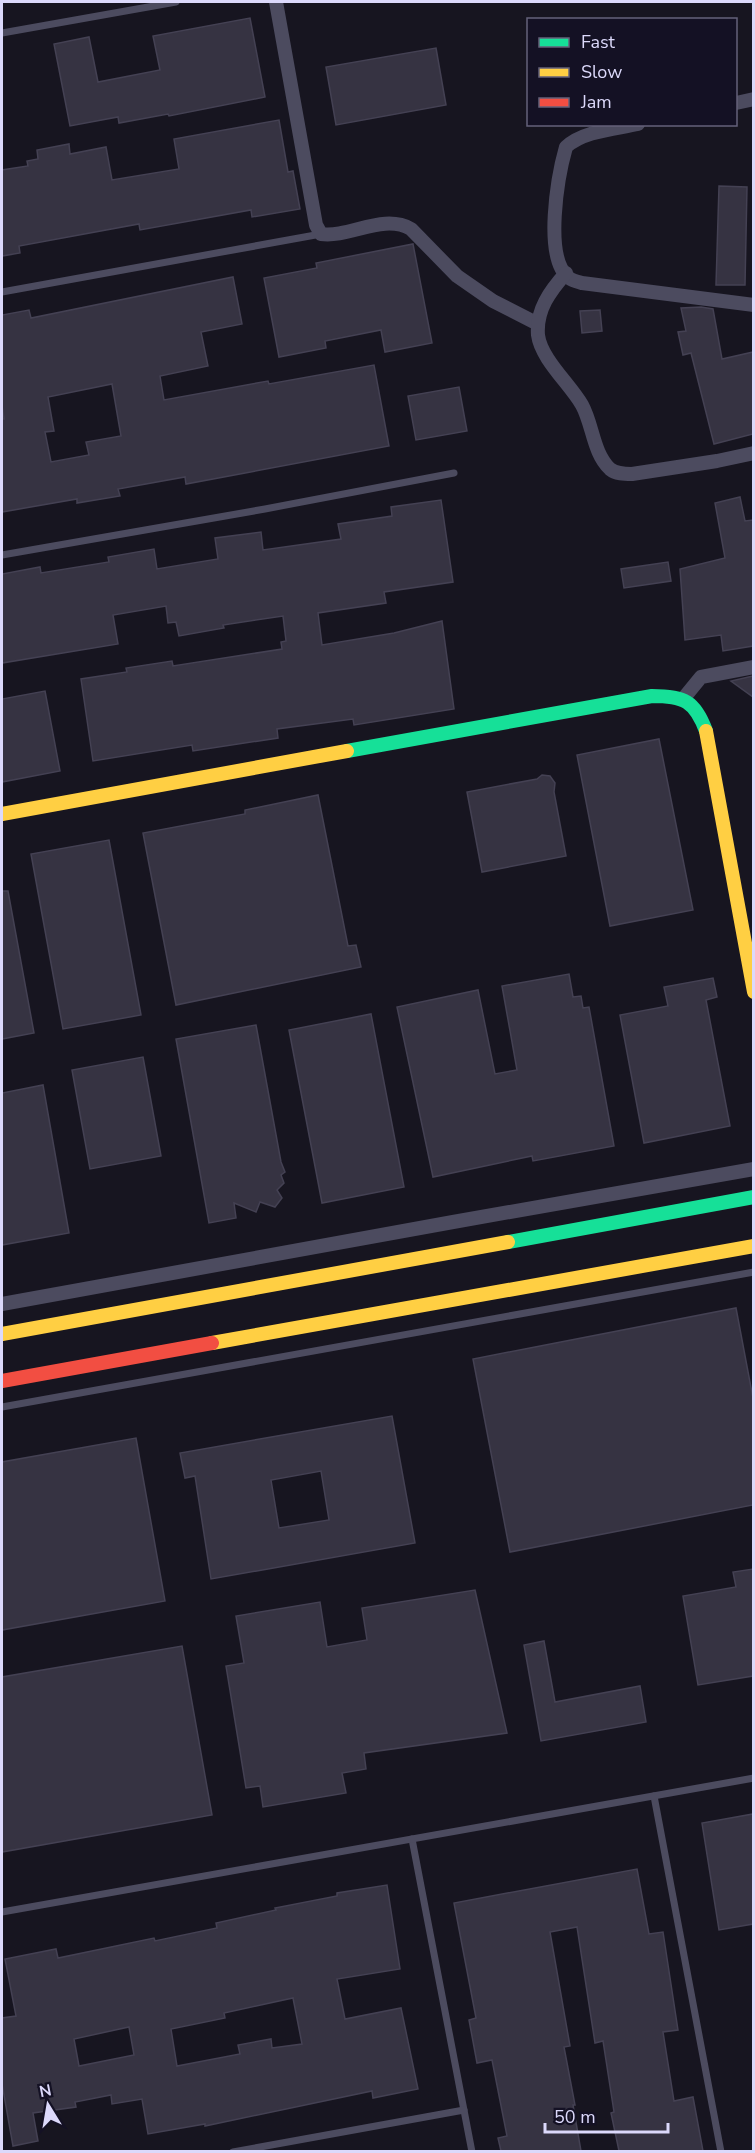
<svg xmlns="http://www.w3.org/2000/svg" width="755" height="2153" viewBox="0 0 755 2153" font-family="'Nunito Sans',sans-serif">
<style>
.building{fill:#363342;stroke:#444153;stroke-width:1.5;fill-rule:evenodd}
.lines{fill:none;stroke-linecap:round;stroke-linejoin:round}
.lane{stroke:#4c4b5f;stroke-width:7}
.street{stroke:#4c4b5f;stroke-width:14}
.fast{stroke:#16e098;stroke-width:14}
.slow{stroke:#ffcf43;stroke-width:14}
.jam{stroke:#f24e42;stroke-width:14}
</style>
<rect width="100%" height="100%" fill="#171520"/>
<!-- building -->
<g class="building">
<polygon points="250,18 265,97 169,116 168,114 119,123 118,117 70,126 54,44 89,37 98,82 160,70 153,36"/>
<polygon points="436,48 446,105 336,125 326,67"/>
<polygon points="279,120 288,172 293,171 300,209 252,217 251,210 140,230 139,224 19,246 20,253 2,256 2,170 28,166 27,161 38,159 37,150 69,144 70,154 106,147 112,180 179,169 174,139"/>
<polygon points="719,186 747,187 745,285 716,285"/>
<polygon points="413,244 432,343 385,352 381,330 325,341 326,348 279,357 264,278 317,268 316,263"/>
<path d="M233,277L242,324L201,332L208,366L160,376L164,400L268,381L269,384L374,365L389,446L186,484L185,477L118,489L120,496L77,503V499L2,512V419H4L2,405V315L29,310L31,318ZM112,384L121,436L86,442L89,455L51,462L45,432L54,431L48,397Z"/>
<polygon points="701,307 713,309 722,359 753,352 753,434 714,444 691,353 683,355 678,332 686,331 681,308"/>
<polygon points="600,310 602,331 582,333 580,311"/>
<polygon points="459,387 467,431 416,440 408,396"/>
<polygon points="740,497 745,521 753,520 753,646 723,651 721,635 685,640 680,569 725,558 715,503"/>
<polygon points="441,500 453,582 384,592 386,603 318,613 322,645 394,633 442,621 454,709 354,725 353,719 277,729 278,738 193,751 192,745 93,761 81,679 127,672 126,668 172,661 173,666 282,649 281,642 286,641 283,616 223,625 224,628 179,636 176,622 168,623 166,606 113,615 118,644 2,663 2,574 40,567 41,573 109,562 108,557 154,549 157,569 218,559 215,538 261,532 263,550 341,539 338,524 392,516 391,507"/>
<polygon points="668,562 671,581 624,588 621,569"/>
<polygon points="753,676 753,697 731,681"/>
<polygon points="45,691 60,771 2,782 2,699"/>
<polygon points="659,739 693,910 610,926 577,755"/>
<polygon points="542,775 550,776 555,783 554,792 566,856 482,872 467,792 537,779"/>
<polygon points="318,795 348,946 356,945 361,967 176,1005 143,833 245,814 245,810"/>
<polygon points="109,840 141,1015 63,1029 31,854"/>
<polygon points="2,891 8,891 34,1033 2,1039"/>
<polygon points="569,974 573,997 581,996 583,1008 589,1007 614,1146 533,1161 532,1156 433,1177 397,1007 478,990 495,1074 517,1070 502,986"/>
<polygon points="713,978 717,997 706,1000 730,1126 644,1143 620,1015 668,1006 664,987"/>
<polygon points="371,1014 404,1187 322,1203 289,1030"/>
<polygon points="256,1025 281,1162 285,1172 281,1175 284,1183 277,1190 282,1198 275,1207 260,1202 256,1212 234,1203 236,1218 209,1223 176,1039"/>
<polygon points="143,1057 161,1156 90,1169 72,1070"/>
<polygon points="43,1085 69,1233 2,1245 2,1093"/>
<polygon points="736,1308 753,1398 753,1505 510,1552 473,1359"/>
<path d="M392,1416L415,1543L211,1579L195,1476L185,1478L180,1453ZM321,1471L329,1520L279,1528L271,1480Z"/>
<polygon points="136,1438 165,1601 2,1630 2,1462"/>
<polygon points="753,1569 753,1676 698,1685 683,1596 736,1587 733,1572"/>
<polygon points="475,1590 507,1733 364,1753 366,1769 342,1773 346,1793 263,1807 260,1786 246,1788 226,1666 244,1663 236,1616 320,1602 327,1647 367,1640 362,1608"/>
<polygon points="544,1641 555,1702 640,1686 646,1722 541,1741 524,1645"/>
<polygon points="182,1646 212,1815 2,1852 2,1677"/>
<polygon points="753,1814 753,1924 719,1930 702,1823"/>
<polygon points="637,1869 649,1934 663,1932 678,2030 663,2032 674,2101 693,2097 703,2151 619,2151 611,2113 614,2112 603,2041 595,2043 577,1927 550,1932 570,2046 564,2047 575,2105 573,2105 581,2151 501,2151 498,2138 507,2136 492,2060 477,2063 469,2020 476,2018 454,1903"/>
<path d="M387,1885L400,1969L337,1979L345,2019L401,2008L418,2089L373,2098L372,2091L205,2126V2124L148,2134L142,2099L112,2104L111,2095L75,2102L76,2107L33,2113L38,2141L13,2146L2,2084V2018L16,2016L5,1959L56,1949L58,1958L154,1938L155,1941L217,1928L216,1923L276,1910L275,1908L337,1896V1893ZM293,1998L302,2044L272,2048L271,2039L238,2045L240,2054L177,2066L171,2029L225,2018L224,2013ZM129,2027L134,2055L79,2066L74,2039Z"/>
</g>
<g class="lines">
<!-- lane -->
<g class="lane">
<polyline points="2,33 176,2"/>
<polyline points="2,292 321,234"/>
<polyline points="2,555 265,509 454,473"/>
<polyline points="2,1407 754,1272"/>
<polyline points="654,1796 721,2152"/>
<polyline points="412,1839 472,2152"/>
<polyline points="2,1912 754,1778"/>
<polyline points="233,2152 464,2110"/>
</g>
<!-- street -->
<g class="street">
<path d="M276,2L316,225L321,234C350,238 383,213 411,229L457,276L493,301L538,324"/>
<polyline points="736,103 754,99"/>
<path d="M638,124C615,129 583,131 566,147C558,175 543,258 569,278C573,281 579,282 582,283L754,305"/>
<path d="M566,273C550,291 536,310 538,335C541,359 570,384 582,405C593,425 593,453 610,469C616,474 624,474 632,474L717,461L754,453"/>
<polyline points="683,699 701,677 754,667"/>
<polyline points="2,1304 453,1222 754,1169"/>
</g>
<!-- fast -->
<g class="fast">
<path d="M347,751L652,696C684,696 695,701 706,731"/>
<polyline points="508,1242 754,1197"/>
</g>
<!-- slow -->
<g class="slow">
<polyline points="706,731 754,992"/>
<polyline points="2,814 347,751"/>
<polyline points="2,1334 508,1242"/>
<polyline points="212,1343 754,1246"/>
</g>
<!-- jam -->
<polyline class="jam" points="2,1381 212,1343"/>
</g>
<!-- border -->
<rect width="755" height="2153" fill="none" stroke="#dcd9fb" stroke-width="6"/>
<!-- legend -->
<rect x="527" y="18" width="210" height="108" fill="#141124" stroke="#64617a" stroke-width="1.5"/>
<rect x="539" y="38" width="30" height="9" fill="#16e098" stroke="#64617a" stroke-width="1.5"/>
<text x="581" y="48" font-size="18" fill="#dcd9fb">Fast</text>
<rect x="539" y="68" width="30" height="9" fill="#ffcf43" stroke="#64617a" stroke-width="1.5"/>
<text x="581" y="78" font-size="18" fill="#dcd9fb">Slow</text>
<rect x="539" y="98" width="30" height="9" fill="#f24e42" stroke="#64617a" stroke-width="1.5"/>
<text x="581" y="108" font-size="18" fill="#dcd9fb">Jam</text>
<!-- north arrow -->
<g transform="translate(48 2105) rotate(349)" stroke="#141124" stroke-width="4.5" paint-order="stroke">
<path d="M0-4.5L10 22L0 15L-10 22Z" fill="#dcd9fb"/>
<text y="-9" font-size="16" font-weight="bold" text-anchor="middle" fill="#dcd9fb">N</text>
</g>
<!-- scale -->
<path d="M545 2123v9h123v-9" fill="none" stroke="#dcd9fb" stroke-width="3"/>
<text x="554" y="2123" font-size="18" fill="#dcd9fb" stroke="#141124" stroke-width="4.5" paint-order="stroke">50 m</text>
</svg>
